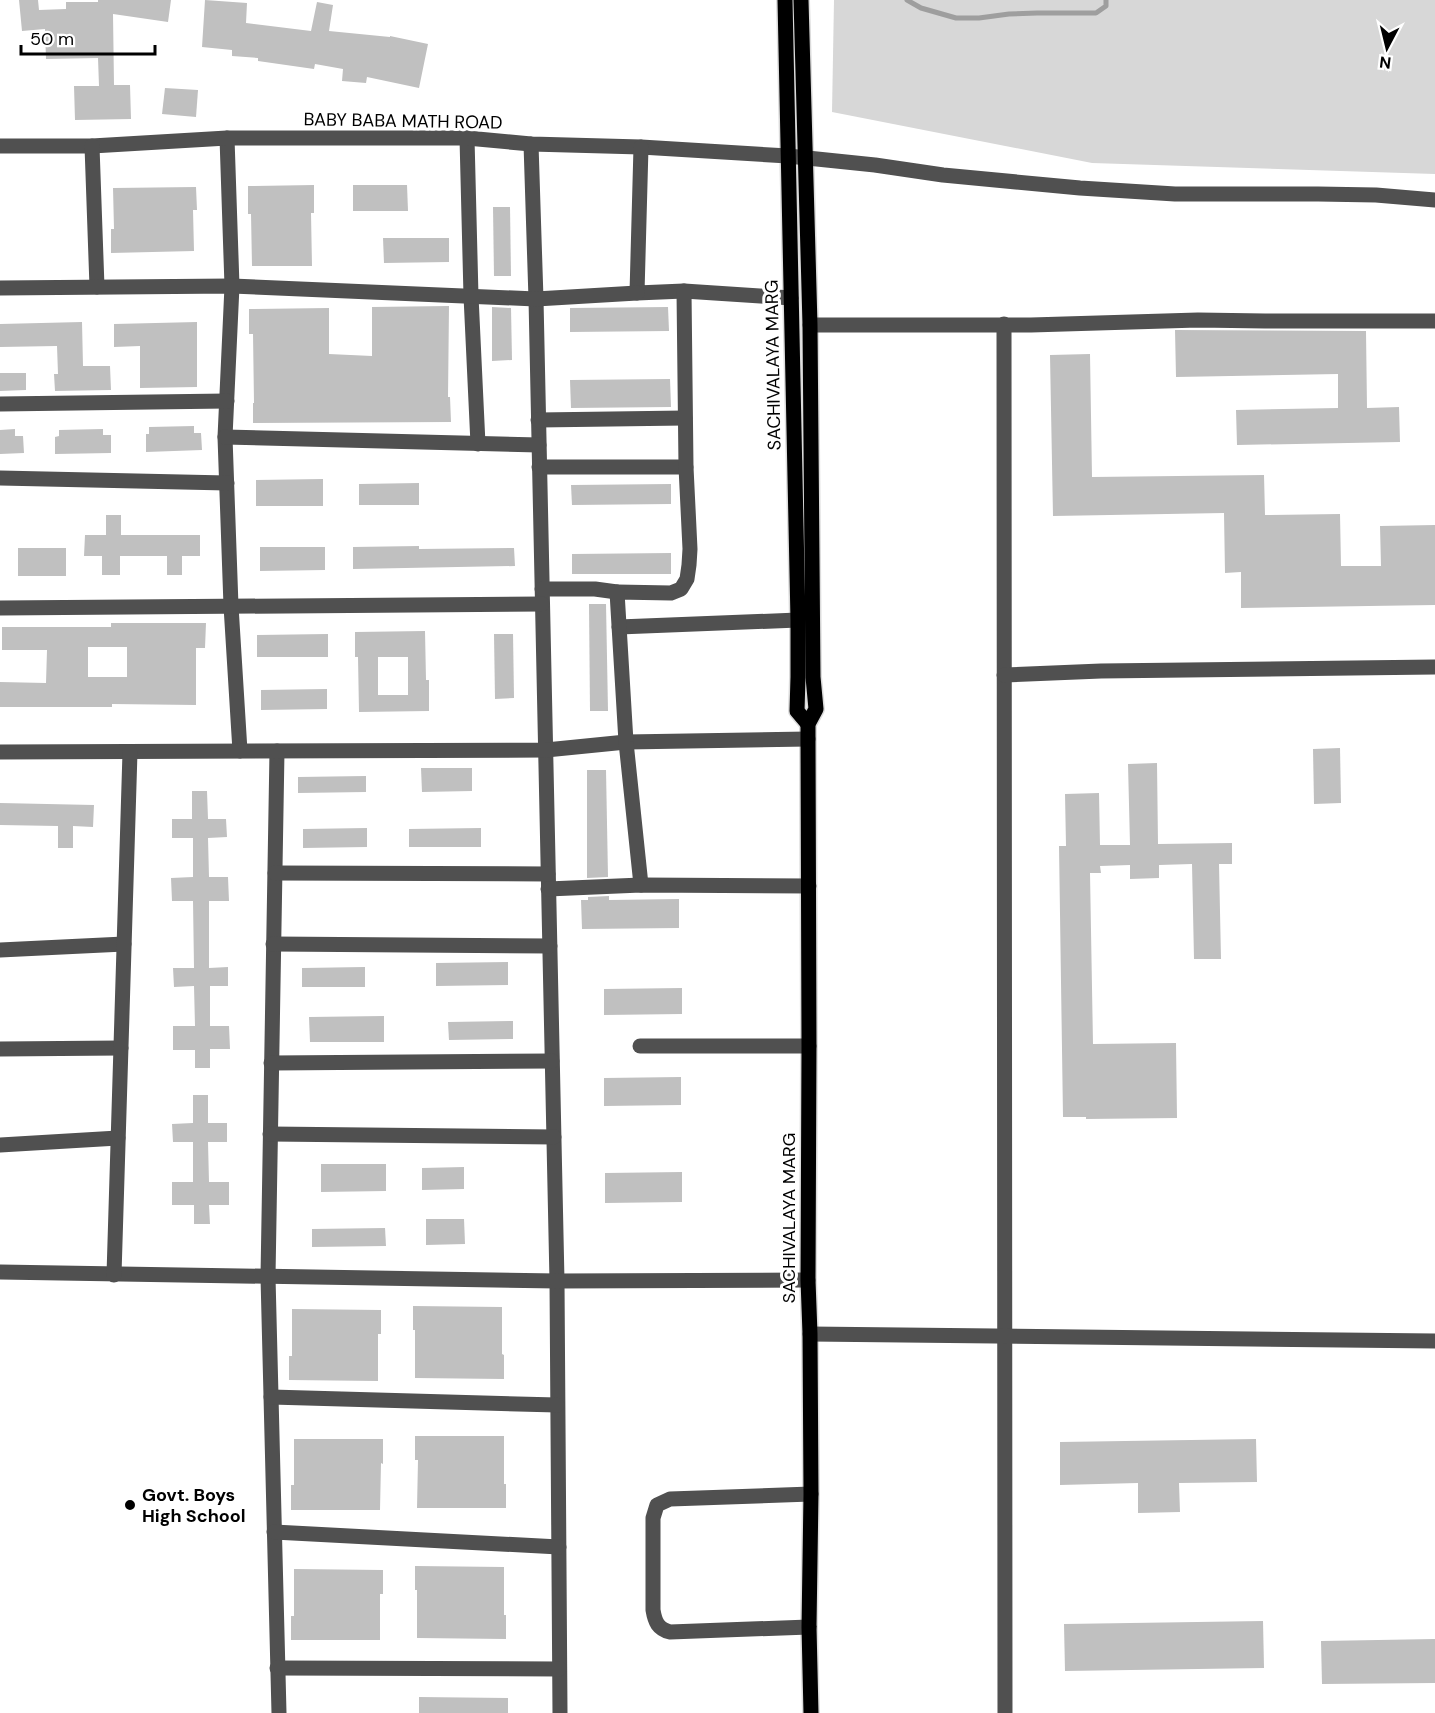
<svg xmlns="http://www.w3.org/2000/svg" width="1435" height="1713" viewBox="0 0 1435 1713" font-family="'DM Sans',sans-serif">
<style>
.green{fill:#d7d7d7}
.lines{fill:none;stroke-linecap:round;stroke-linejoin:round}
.stream{stroke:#9e9e9e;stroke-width:5}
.building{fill:#c0c0c0;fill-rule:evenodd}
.major-casing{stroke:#dbdbdb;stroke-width:18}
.minor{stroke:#505050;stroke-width:15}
.major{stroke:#000;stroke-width:15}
.poi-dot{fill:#000;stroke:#fff;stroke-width:2}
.labels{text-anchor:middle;stroke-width:6;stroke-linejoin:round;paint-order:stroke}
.street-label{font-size:18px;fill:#000;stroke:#fff}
.poi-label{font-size:18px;font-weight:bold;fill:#000;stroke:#fff;text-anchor:start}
</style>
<rect width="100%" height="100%" fill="#fff"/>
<!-- green -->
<polygon class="green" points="834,0 1435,0 1435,174 1092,163 832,112"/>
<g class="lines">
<!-- stream -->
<polyline class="stream" points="907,0 921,8 956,18 979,18 1009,14 1037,13 1096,13 1106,6 1106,0"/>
</g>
<!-- building -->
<g class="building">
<polygon points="19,0 38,0 39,10 66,9 66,2 98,2 98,0 171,0 168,22 113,14 114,85 130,85 131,119 75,120 74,86 99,86 98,58 46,59 45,29 22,31"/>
<polygon points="205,0 247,3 246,23 311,31 317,2 333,5 329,31 390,37 390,36 428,44 419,88 367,77 366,83 342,81 343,69 315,64 314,69 258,61 258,58 232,56 232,50 202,47"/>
<polygon points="165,88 198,90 196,117 162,114"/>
<polygon points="314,185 314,213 311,213 312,266 252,266 251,214 248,214 248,186"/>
<polygon points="353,185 407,185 408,211 353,211"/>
<polygon points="196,187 197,210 193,210 194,251 111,253 111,229 114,229 113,188"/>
<polygon points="493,207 510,207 511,276 494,276"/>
<polygon points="383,238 449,238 449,262 384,263"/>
<polygon points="449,306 448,397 450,397 451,422 253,423 253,403 254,403 253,334 249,334 249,309 329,308 329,354 372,356 372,307"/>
<polygon points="492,307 511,308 512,360 492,361"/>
<polygon points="668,307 669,331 570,332 570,308"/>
<polygon points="82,322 83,366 110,366 111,390 55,391 54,374 58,374 57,346 0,347 0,324"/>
<polygon points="197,322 197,387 140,388 140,346 114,347 114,324"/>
<polygon points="1175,330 1366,331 1367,408 1399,407 1400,442 1237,445 1236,410 1338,408 1338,374 1176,377"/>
<polygon points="1090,354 1092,477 1264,475 1265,515 1340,514 1341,566 1381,566 1380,526 1435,525 1435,605 1241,608 1241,572 1225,573 1224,513 1053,516 1050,355"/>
<polygon points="0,373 26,373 26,390 0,391"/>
<polygon points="670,379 671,407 571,408 570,380"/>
<polygon points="194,426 194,433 201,433 202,450 146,452 146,434 149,434 149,427"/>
<polygon points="15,429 15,436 23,436 24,453 0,454 0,430"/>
<polygon points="103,429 103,435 111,435 111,453 55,454 55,437 59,436 59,430"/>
<polygon points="323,479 323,506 256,506 256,480"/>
<polygon points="419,483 419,505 359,505 359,484"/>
<polygon points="671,484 671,504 572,505 571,485"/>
<polygon points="106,515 121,515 121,535 200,535 200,556 182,556 182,575 167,575 167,556 120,556 120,575 102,575 102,556 84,556 85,535 106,535"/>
<polygon points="419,546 419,549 514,548 515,566 353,569 353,547"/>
<polygon points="260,547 325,547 325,570 260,571"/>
<rect x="18" y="548" width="48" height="28"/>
<polygon points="671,553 671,574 572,574 572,554"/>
<polygon points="589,604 606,604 608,711 590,711"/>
<path d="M111,623H206L205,648H196V705L112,704V707H0V682L46,683L47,650H2V627H111ZM88,647H127V677H88Z"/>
<path d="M425,631L426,680H429V711L359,712L358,657H355V632ZM378,657H408V695H378Z"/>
<polygon points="328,634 328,657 257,657 257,635"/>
<polygon points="494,634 513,634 514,698 495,699"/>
<polygon points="327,689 327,709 261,710 261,690"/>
<polygon points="1340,748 1341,803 1314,804 1313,749"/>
<polygon points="1157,763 1158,844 1232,843 1232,864 1219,864 1221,959 1194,959 1192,864 1159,865 1159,878 1130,879 1130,865 1100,866 1101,873 1090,873 1093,1044 1176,1043 1177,1118 1086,1119 1086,1117 1063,1117 1059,846 1066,846 1065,794 1099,793 1100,845 1130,845 1128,764"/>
<polygon points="421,768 472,768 472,791 422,792"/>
<polygon points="587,770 606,770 608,877 587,878"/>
<polygon points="366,776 366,792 298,793 298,777"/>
<polygon points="192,791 207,791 208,819 226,819 227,837 208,838 209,877 228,877 229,901 209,901 209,968 228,967 228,986 210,986 210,1026 229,1026 230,1049 210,1049 210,1068 195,1068 195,1050 173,1050 173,1026 195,1026 194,986 174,987 173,968 194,968 193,901 172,901 171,878 193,877 193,838 172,838 172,819 192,819"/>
<polygon points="0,803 94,805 93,827 73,826 73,848 58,848 58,826 0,825"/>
<polygon points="367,828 367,847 303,848 303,829"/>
<polygon points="481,828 481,847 409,847 409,829"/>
<polygon points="609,896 609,900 679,899 679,928 582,929 581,900 588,900 588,897"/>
<polygon points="508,962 508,985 436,986 436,963"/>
<polygon points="365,967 365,987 302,987 302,968"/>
<polygon points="682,988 682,1014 604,1015 604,989"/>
<polygon points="384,1016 384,1042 310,1042 309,1017"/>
<polygon points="513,1021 513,1039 449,1040 448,1022"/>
<polygon points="681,1077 681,1105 604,1106 604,1078"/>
<polygon points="193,1095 208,1095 208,1123 227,1123 227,1142 208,1142 209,1182 229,1182 229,1205 209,1205 210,1224 194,1224 194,1205 172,1205 172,1182 193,1182 193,1142 173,1142 172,1124 193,1123"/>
<polygon points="321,1164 386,1164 386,1191 321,1192"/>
<polygon points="464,1167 464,1189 422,1190 422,1168"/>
<polygon points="682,1172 682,1202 605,1203 605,1173"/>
<polygon points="426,1219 464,1219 465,1244 426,1245"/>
<polygon points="385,1228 386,1246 312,1247 312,1229"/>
<polygon points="413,1306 502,1307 502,1354 504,1355 504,1379 415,1378 415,1330 413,1330"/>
<polygon points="292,1309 381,1310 381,1334 378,1334 378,1381 289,1380 289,1356 292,1356"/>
<polygon points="415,1436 504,1436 504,1484 506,1484 506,1508 417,1508 418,1460 415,1460"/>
<polygon points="294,1439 383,1439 383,1464 381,1463 380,1510 291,1510 291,1485 294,1485"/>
<polygon points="1256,1439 1257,1482 1179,1483 1180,1512 1138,1513 1138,1483 1060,1485 1060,1442"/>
<polygon points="415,1566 504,1567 504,1615 506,1615 506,1639 417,1638 417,1590 415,1590"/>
<polygon points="294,1569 383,1570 383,1594 380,1594 380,1640 291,1640 291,1616 294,1616"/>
<polygon points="1263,1621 1264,1668 1065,1671 1064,1624"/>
<polygon points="1435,1639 1435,1683 1322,1684 1321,1641"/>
<polygon points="419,1697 508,1698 508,1713 419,1713"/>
</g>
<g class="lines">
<!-- major casing -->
<g class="major-casing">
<g id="major">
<polyline points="785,0 798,620 798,677 797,711 808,724"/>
<polyline points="801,0 810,325 813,677 816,709 808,724 808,739 809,1046 808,1280 810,1334 811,1494 809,1627 811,1713"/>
</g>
</g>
<!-- minor -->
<g class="minor">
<polyline points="227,138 232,286 225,437 231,606 240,751"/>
<polyline points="467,138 471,296 478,444"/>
<polyline points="531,144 536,299 557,1281 560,1713"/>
<polyline points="0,146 92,146 227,138 467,138 531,144 641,147 788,156 875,165 943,175 1080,188 1175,194 1318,194 1376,195 1435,200"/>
<polyline points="92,146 97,287"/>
<polyline points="641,147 637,293 684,291 791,298"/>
<polyline points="0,288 232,286 536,299 637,293"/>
<polyline points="1004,324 1005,1713"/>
<polyline points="810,325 1031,325 1198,320 1265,321 1435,321"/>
<polyline points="0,404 227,401"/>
<polyline points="538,420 685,418"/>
<polyline points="225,437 539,445"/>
<polyline points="539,467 686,467"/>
<polyline points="0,478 227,483"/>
<polyline points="542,589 595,589 617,592"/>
<polyline points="0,608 542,604"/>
<polyline points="619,627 798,620"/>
<polyline points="1004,675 1101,671 1435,667"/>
<polyline points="277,751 268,1277 279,1713"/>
<polyline points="0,752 546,750 626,742 808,739"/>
<polyline points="275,873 548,874"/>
<polyline points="641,885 626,742 617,592 671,593 681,589 687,579 689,565 690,549 686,467 684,291"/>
<polyline points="548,889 641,885 809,886"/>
<polyline points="273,944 550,946"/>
<polyline points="0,950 124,944"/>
<polyline points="640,1046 809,1046"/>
<polyline points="0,1049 121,1048"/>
<polyline points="271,1063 552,1061"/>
<polyline points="270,1134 554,1137"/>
<polyline points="0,1145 118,1138"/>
<polyline points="0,1272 557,1281 808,1280"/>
<polyline points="114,1275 130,752"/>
<polyline points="810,1334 1435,1341"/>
<polyline points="271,1397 557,1405"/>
<polyline points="274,1532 559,1547"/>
<path d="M809,1627L670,1632C658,1629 655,1622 653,1610V1518L657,1505L670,1499L811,1494"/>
<polyline points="277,1668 559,1669"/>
</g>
<!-- major -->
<use href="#major" class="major"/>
</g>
<!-- markers -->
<circle class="poi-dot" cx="130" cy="1505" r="6"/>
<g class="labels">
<!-- street labels -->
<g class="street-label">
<text transform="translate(403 121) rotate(1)" y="6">BABY BABA MATH ROAD</text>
<text transform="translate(773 365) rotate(-91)" y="6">SACHIVALAYA MARG</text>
<text transform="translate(789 1218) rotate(-90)" y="6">SACHIVALAYA MARG</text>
</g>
<!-- poi labels -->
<g class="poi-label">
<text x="142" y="1501">Govt. Boys<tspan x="142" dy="21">High School</tspan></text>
</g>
</g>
<!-- north arrow -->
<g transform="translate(1387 48) rotate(187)" stroke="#ffffff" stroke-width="4.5" paint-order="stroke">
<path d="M0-4.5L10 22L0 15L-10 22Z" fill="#000000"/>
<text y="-9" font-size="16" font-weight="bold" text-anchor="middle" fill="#000000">N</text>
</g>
<!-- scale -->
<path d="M21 45v9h134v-9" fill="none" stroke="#000000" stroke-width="3"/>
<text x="30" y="45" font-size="18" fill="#000000" stroke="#ffffff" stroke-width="4.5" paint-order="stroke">50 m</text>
</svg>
